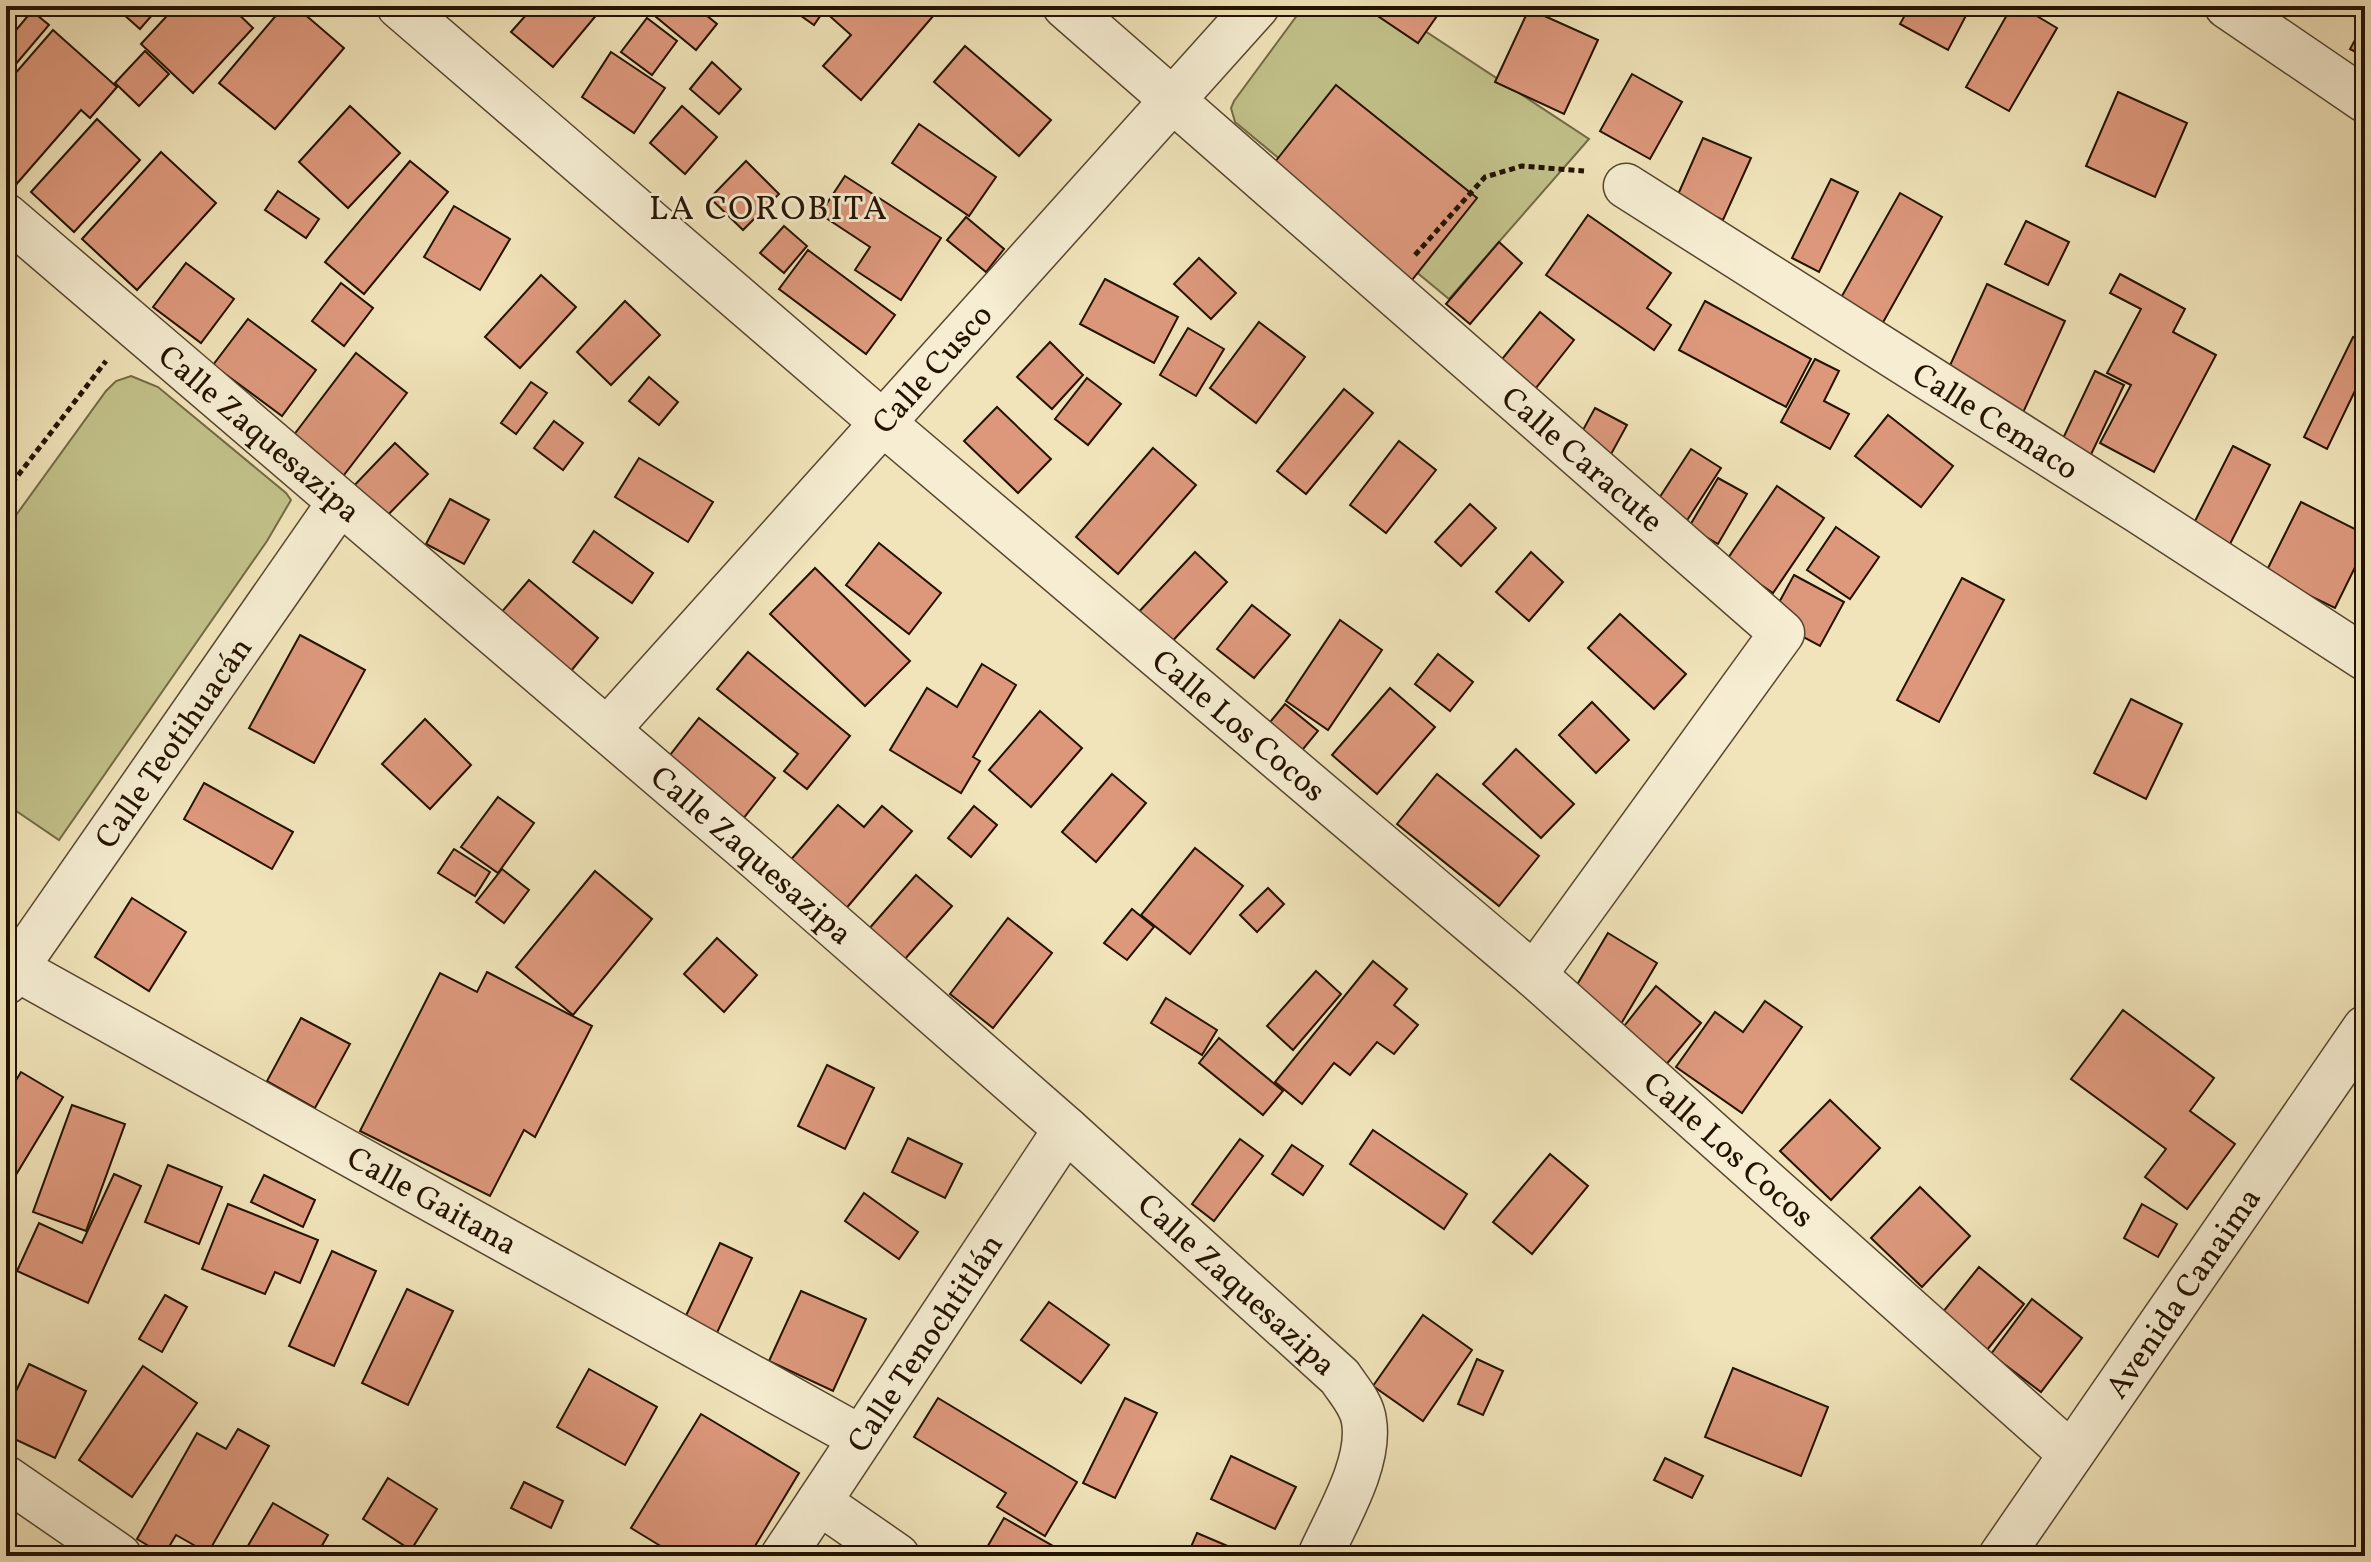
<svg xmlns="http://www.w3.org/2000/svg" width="2371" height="1562" viewBox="0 0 2371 1562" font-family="Vollkorn,serif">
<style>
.green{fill:#c2c18a;stroke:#736a45;stroke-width:2}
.building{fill:#dd987c;stroke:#241200;stroke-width:2}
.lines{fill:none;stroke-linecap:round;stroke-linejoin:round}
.street-casing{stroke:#57462e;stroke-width:47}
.path{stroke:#241200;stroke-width:5;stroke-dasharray:6 4;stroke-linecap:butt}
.street{stroke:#f6edd2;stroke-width:44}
.labels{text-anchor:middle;stroke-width:6;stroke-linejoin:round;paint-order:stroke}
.street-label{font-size:32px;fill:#241200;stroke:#f6edd2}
.neighbourhood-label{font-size:34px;letter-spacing:2px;fill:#241200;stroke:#f6edd2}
</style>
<rect width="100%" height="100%" fill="#f1e4ba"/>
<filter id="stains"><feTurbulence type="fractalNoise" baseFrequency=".0025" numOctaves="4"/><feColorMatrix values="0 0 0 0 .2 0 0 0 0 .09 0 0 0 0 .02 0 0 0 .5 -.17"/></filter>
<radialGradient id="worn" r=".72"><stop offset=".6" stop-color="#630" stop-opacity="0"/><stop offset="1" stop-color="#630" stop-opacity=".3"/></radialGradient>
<!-- green -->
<g class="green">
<polygon points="1304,6 1387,6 1589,139 1449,299 1235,122 1231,108 1234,101"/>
<polygon points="131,376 158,387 286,493 291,500 267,541 59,840 6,804 6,529 106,391 116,381"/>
</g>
<!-- building -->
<g class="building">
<polygon points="114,6 160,6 140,29"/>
<polygon points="176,6 230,6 253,28 193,93 141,44"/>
<polygon points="284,6 295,6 344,48 275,129 219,83"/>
<polygon points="534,6 604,6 553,67 511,32"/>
<polygon points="656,6 695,6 717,24 696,50 650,12"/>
<polygon points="787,6 827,6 814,25"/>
<polygon points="828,6 924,6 934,15 861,100 823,66 851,35 824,11"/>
<polygon points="1363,6 1444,6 1418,43"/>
<polygon points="1910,6 1971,6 1948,50 1900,24"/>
<polygon points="2012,6 2020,6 2057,28 2009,111 1966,87"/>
<polygon points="1529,9 1598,40 1564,114 1495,82"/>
<polygon points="32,11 49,25 15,65 6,57 6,42"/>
<polygon points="647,18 677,41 652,75 621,52"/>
<polygon points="2365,22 2365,57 2350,49"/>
<polygon points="53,30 117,87 90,118 81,110 7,195 6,84"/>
<polygon points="965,46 1051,120 1019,156 934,82"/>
<polygon points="145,51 169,74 139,106 115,83"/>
<polygon points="611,52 665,88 634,133 582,97"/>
<polygon points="712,62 741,89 719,114 690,89"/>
<polygon points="1632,74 1682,102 1650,159 1600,131"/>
<polygon points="1336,85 1477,198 1412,280 1271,167"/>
<polygon points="2118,92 2187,123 2155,197 2086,166"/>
<polygon points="350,106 400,153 348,208 299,162"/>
<polygon points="682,106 717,137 685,174 650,143"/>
<polygon points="97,119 140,160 74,232 31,192"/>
<polygon points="919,124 996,177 969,216 892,163"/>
<polygon points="1703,138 1751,158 1723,220 1676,199"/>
<polygon points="161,152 216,203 137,290 82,239"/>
<polygon points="410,161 448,192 364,294 325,262"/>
<polygon points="746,161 779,194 743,230 710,198"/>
<polygon points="845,176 941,238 901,300 855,270 870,247 820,214"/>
<polygon points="1831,179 1858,192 1819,272 1792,258"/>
<polygon points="278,191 319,219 306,238 265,210"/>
<polygon points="1900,193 1942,217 1881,326 1838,303"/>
<polygon points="454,206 510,239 480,290 424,257"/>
<polygon points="1588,215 1671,273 1647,308 1671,325 1654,350 1546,275"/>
<polygon points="966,217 1004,249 986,272 947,240"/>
<polygon points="2026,221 2069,242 2048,285 2005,264"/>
<polygon points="784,226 807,246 784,273 760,253"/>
<polygon points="1499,242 1522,263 1470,324 1446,304"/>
<polygon points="808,250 895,315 866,354 779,289"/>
<polygon points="1199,258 1236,293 1211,319 1174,284"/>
<polygon points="186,263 234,299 201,343 153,307"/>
<polygon points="2120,274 2185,309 2173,332 2216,355 2154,472 2100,443 2131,385 2107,373 2141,309 2110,293"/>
<polygon points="541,275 576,307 520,368 485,337"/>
<polygon points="1105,279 1178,317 1154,363 1080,324"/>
<polygon points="341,283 373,308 344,346 312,321"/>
<polygon points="1987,284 2065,321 2015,430 1937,394"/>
<polygon points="625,301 660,335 611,385 577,352"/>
<polygon points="1705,301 1811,359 1786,407 1679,350"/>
<polygon points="1540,312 1574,340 1521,407 1486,379"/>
<polygon points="248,319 316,370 282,416 213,365"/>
<polygon points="1259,322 1305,357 1256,423 1210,388"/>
<polygon points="1188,328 1224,349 1196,396 1160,375"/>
<polygon points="2353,337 2365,343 2365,370 2327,449 2304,437"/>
<polygon points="1050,342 1083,375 1052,409 1017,377"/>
<polygon points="356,353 407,393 337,484 287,444"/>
<polygon points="1815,359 1839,371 1824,401 1849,414 1830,449 1781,422"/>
<polygon points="2095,371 2124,385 2086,465 2057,451"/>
<polygon points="649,377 678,402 659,425 629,401"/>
<polygon points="1087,378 1121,404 1088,445 1055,419"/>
<polygon points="531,382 547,393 516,434 501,423"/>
<polygon points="1344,389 1373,413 1306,494 1277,471"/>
<polygon points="997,407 1051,459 1018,493 964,441"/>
<polygon points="1595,408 1627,425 1610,456 1578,439"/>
<polygon points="1888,415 1953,466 1921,507 1855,456"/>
<polygon points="554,421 583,443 563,470 534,448"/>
<polygon points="1399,441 1436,470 1386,533 1350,505"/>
<polygon points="395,443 428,474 379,524 347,493"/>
<polygon points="2233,446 2270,465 2229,546 2192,527"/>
<polygon points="1153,448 1196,485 1118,574 1076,537"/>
<polygon points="1691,449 1721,468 1686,522 1656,503"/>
<polygon points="639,458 713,502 688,542 615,497"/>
<polygon points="1718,478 1747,494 1718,544 1689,527"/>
<polygon points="1777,486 1824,518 1773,593 1726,561"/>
<polygon points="450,499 489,520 464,564 426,544"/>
<polygon points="2301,502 2365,534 2365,547 2335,608 2265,574"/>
<polygon points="1470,504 1496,528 1461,566 1435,542"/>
<polygon points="1836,527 1879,557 1850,599 1807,570"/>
<polygon points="594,531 653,573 632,603 573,562"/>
<polygon points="879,543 941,593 909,634 846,585"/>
<polygon points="1195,552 1227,582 1167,647 1134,617"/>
<polygon points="1531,552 1563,582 1529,621 1496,592"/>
<polygon points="815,568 910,661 865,706 770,614"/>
<polygon points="1794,575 1844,602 1820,646 1770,619"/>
<polygon points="1962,578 2004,600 1939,722 1897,700"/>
<polygon points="529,580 598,638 558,687 488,628"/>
<polygon points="1252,605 1290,635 1254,678 1217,649"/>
<polygon points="1620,614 1686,674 1654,709 1588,648"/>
<polygon points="1340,620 1382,650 1328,730 1286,701"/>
<polygon points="300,635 365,670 314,763 249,728"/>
<polygon points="748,652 850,736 807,789 784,771 798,754 717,689"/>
<polygon points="1438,654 1473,682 1450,711 1415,684"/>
<polygon points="982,664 1016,685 973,757 980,761 961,793 890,750 927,688 957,707"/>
<polygon points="1390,688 1435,727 1377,794 1332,755"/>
<polygon points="2131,699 2182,724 2146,799 2094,773"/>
<polygon points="1592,702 1629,740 1596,773 1559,735"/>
<polygon points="1285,704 1318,731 1294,760 1261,733"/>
<polygon points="1040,711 1082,748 1031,807 989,770"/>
<polygon points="699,718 775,778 739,824 663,764"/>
<polygon points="425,719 471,765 430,809 382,764"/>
<polygon points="1516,749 1574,804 1541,838 1483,784"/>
<polygon points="1112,774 1146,803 1096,862 1062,832"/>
<polygon points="1437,774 1539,856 1499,906 1397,824"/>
<polygon points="204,783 293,832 272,869 184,819"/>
<polygon points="498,797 534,823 498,873 461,847"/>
<polygon points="838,805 864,827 882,806 912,831 832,925 776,877"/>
<polygon points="974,806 997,825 971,857 948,838"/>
<polygon points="1195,848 1243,886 1190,954 1141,915"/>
<polygon points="454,849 490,872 475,896 438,873"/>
<polygon points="502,869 529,890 504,923 476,902"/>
<polygon points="595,871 652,919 573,1015 516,967"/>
<polygon points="916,875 952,906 896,969 861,938"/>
<polygon points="1268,888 1284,904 1257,932 1240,915"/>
<polygon points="132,898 186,932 149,991 95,957"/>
<polygon points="1132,909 1154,927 1127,960 1104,943"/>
<polygon points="1008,918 1052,953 993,1028 950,994"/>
<polygon points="1608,933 1657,963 1618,1029 1568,1000"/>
<polygon points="717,938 757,975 724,1012 684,974"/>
<polygon points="1373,961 1407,989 1394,1005 1418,1025 1394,1054 1377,1042 1350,1075 1334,1063 1302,1104 1275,1082"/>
<polygon points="1316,971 1341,994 1293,1050 1267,1026"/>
<polygon points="487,972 592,1026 535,1137 524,1130 490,1196 360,1131 440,973 477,992"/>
<polygon points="1656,986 1701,1023 1665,1066 1621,1030"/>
<polygon points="1166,998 1217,1030 1202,1055 1151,1023"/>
<polygon points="1765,1001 1802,1027 1742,1113 1676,1067 1715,1012 1743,1032"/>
<polygon points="2123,1010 2214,1078 2190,1111 2235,1144 2187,1209 2145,1177 2166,1149 2071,1079"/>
<polygon points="301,1018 350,1044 315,1108 267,1081"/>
<polygon points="1219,1038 1283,1091 1263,1115 1199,1063"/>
<polygon points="827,1065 874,1088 845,1149 798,1126"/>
<polygon points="21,1072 63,1097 8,1188 6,1097"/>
<polygon points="1830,1100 1880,1148 1831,1200 1780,1151"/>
<polygon points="72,1105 125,1124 86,1231 33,1212"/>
<polygon points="1373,1130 1467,1194 1444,1229 1350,1164"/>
<polygon points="908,1138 962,1164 945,1198 892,1172"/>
<polygon points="1240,1139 1263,1156 1214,1221 1192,1204"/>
<polygon points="1292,1145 1323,1166 1303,1195 1272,1174"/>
<polygon points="1550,1154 1588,1186 1532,1254 1493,1222"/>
<polygon points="168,1165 222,1187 199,1244 145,1222"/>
<polygon points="114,1174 141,1186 88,1303 17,1271 39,1223 82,1243"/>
<polygon points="264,1175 315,1200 303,1227 251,1202"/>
<polygon points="1920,1187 1970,1236 1922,1287 1871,1238"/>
<polygon points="864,1193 918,1232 899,1259 845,1221"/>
<polygon points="228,1204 318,1240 300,1283 275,1272 265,1294 202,1269"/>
<polygon points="2142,1204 2177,1224 2158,1257 2124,1238"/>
<polygon points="720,1243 752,1258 715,1337 683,1322"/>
<polygon points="332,1251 376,1271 334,1366 289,1346"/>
<polygon points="1979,1267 2024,1304 1983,1355 1938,1318"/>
<polygon points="407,1289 453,1311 408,1405 362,1383"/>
<polygon points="801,1291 866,1319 833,1391 769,1361"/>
<polygon points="165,1295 187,1307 162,1352 139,1339"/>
<polygon points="2032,1299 2082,1338 2041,1392 1991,1354"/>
<polygon points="1049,1302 1109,1345 1081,1383 1021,1340"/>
<polygon points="1423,1315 1472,1350 1423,1421 1373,1386"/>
<polygon points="1477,1359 1503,1371 1483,1415 1458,1404"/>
<polygon points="29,1364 86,1391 55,1458 6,1435 6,1412"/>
<polygon points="143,1366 197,1403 132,1497 79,1460"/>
<polygon points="1733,1368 1828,1407 1801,1476 1705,1437"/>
<polygon points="589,1369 657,1407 625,1465 557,1427"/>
<polygon points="938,1398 1077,1482 1045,1536 997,1507 1006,1493 914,1437"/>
<polygon points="1125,1398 1157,1413 1115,1498 1083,1483"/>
<polygon points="701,1414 799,1473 749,1556 677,1556 631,1528"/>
<polygon points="238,1429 269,1446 208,1553 176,1535 164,1555 137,1539 197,1433 226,1449"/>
<polygon points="1231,1456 1296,1487 1275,1529 1211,1499"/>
<polygon points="1665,1458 1703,1476 1692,1498 1654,1480"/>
<polygon points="388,1478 437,1509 411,1550 363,1519"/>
<polygon points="524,1482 563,1501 551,1528 511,1508"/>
<polygon points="273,1503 328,1535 316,1556 242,1556"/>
<polygon points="1004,1518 1067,1554 1066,1556 982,1556"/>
<polygon points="1197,1533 1251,1556 1187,1556"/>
</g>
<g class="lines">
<!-- street casing -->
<g class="street-casing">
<g id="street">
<path id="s1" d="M399,6L883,423L1534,975L2071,1454"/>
<path id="s2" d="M1065,6L1782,633L1534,975"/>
<polyline points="2227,6 2365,100"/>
<path id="s3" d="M1626,186L2137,510L2365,658"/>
<path id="s4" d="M6,216L759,860L1066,1129L1340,1377C1349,1391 1362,1404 1364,1421C1371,1463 1337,1518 1320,1556"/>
<path id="s5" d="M607,730L1257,6"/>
<path id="s6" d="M6,963L861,1438"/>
<path id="s7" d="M6,982L340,502"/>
<polyline points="6,1478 119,1556"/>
<polyline points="819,1502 897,1556"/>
<path id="s8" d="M783,1556L1066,1129"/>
<path id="s9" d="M2001,1556L2365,1028"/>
</g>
</g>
<!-- path -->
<g class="path">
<polyline points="1415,255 1485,177 1522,166 1584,171"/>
<polyline points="6,491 106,361"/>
</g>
<!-- street -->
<use href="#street" class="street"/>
</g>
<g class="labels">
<!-- street labels -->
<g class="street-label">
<text dy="11" stroke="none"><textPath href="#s5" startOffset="486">Calle Cusco</textPath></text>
<text dy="11" stroke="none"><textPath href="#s3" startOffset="438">Calle Cemaco</textPath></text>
<text dy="11" stroke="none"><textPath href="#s4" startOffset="334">Calle Zaquesazipa</textPath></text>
<text dy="11" stroke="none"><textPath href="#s2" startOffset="688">Calle Caracute</textPath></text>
<text dy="11" stroke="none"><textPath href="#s1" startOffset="1106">Calle Los Cocos</textPath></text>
<text dy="11" stroke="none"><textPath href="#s7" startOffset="292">Calle Teotihuacán</textPath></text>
<text dy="11" stroke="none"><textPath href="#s4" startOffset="982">Calle Zaquesazipa</textPath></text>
<text dy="11" stroke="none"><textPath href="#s1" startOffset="1754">Calle Los Cocos</textPath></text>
<text dy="11" stroke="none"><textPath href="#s6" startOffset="488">Calle Gaitana</textPath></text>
<text dy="11" stroke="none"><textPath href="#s4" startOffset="1630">Calle Zaquesazipa</textPath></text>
<text dy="11" stroke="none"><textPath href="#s9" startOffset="320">Avenida Canaima</textPath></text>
<text dy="11" stroke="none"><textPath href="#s8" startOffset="256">Calle Tenochtitlán</textPath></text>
</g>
<!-- neighbourhood labels -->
<g class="neighbourhood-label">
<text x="769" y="219">LA COROBITA</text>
</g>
</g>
<!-- margin -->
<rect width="2371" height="1562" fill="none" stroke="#f1e4ba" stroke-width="32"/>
<rect x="8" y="8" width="2355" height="1546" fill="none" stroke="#241200" stroke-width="4"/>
<rect x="16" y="16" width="2339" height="1530" fill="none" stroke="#241200" stroke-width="2"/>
<rect width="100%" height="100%" filter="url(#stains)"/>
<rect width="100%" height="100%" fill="url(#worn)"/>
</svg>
